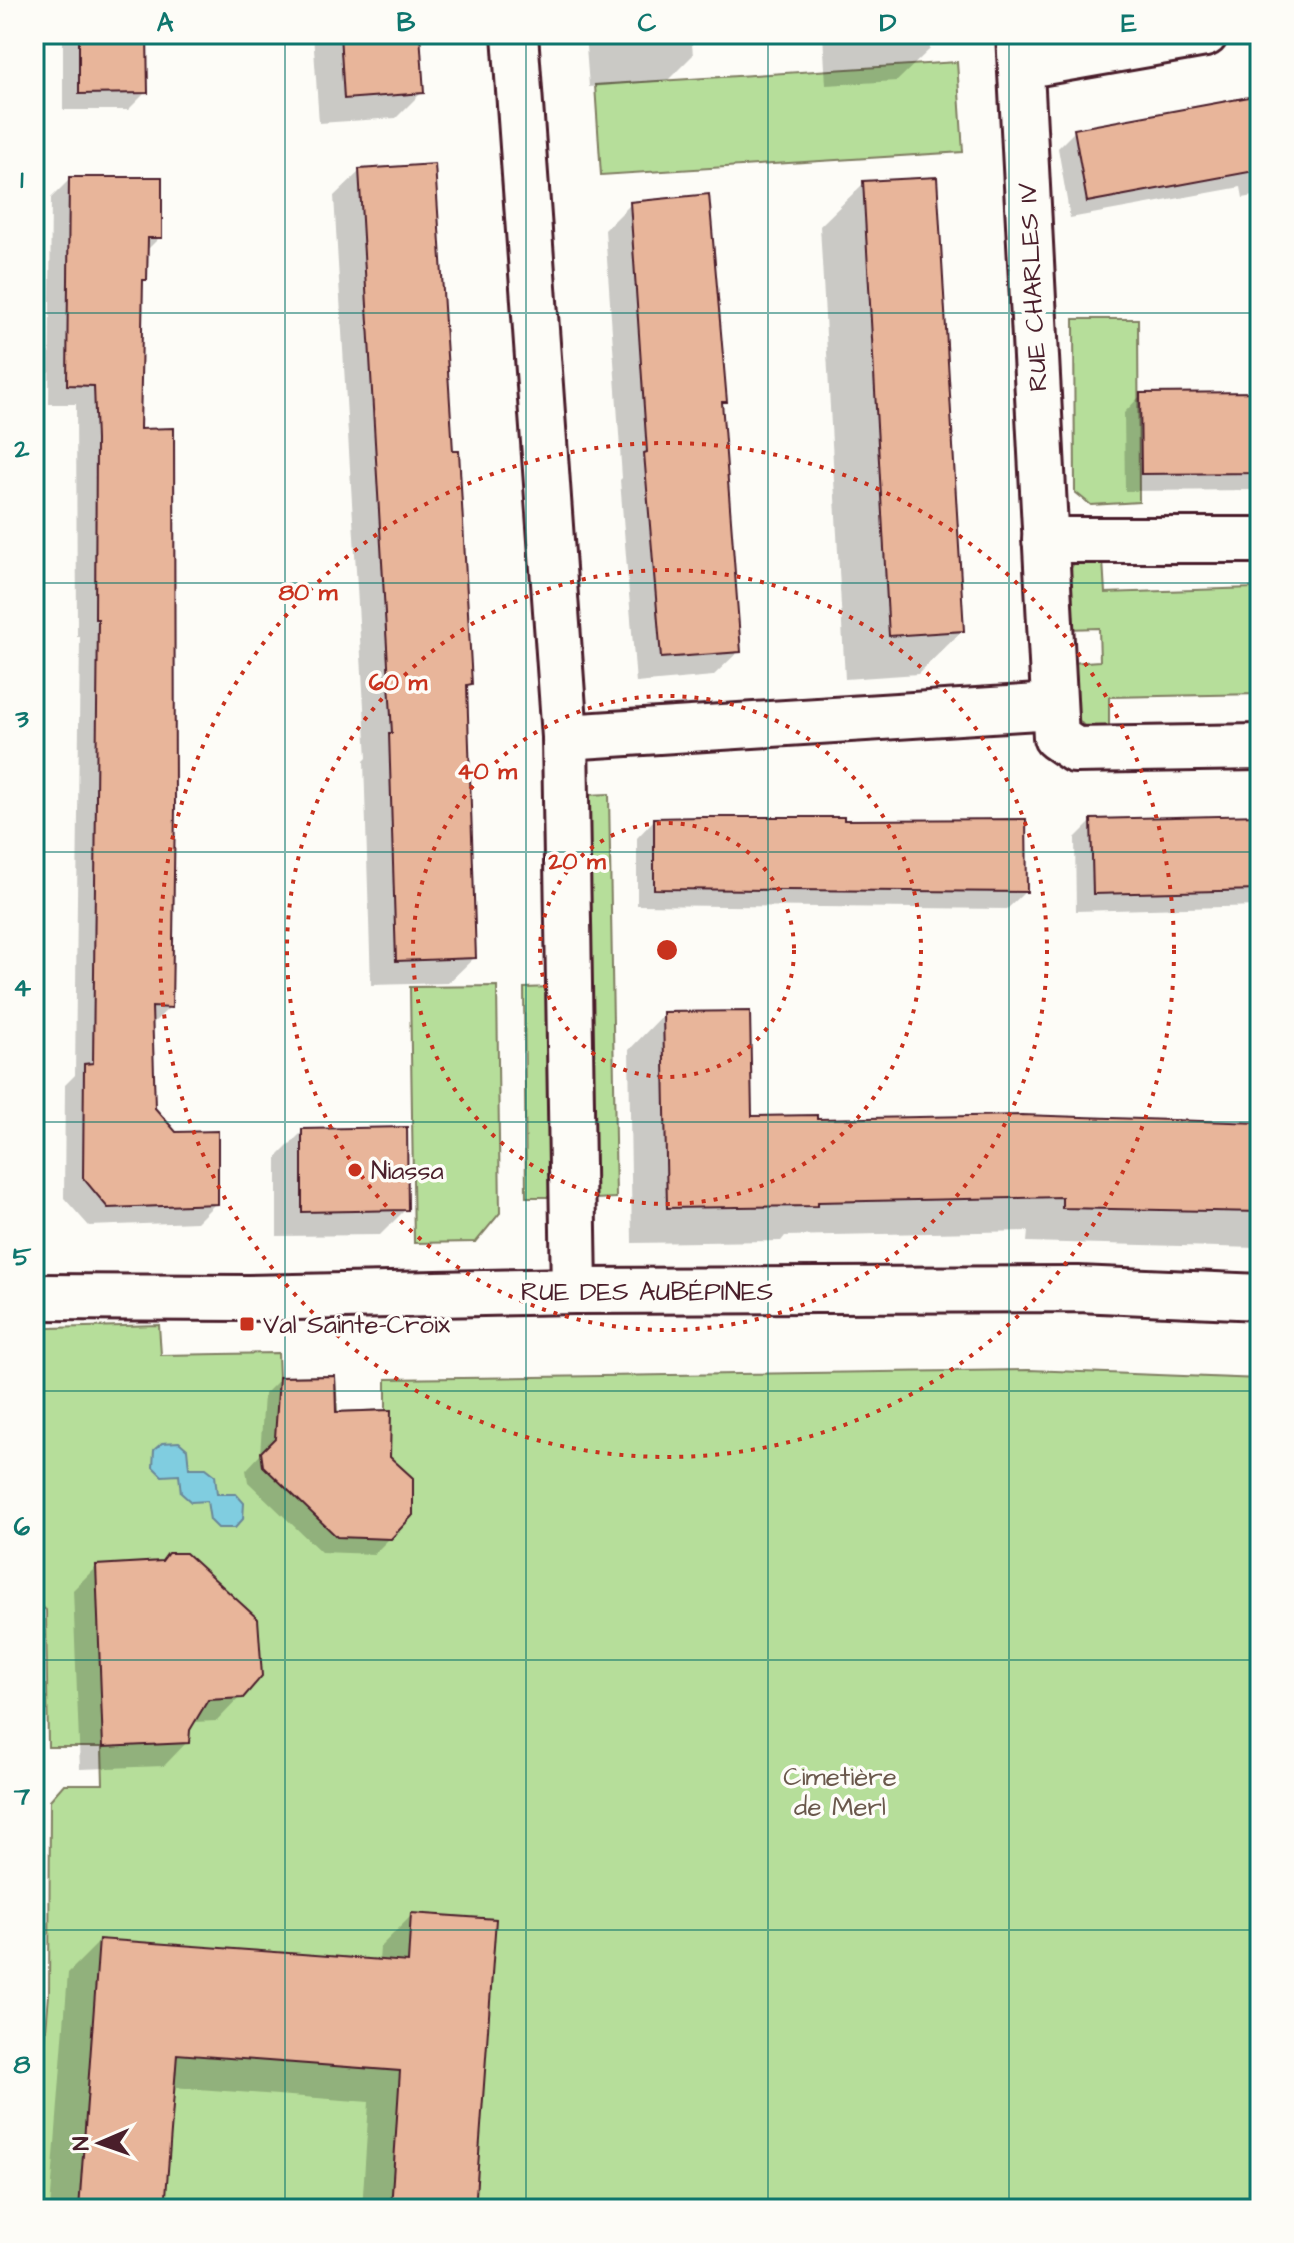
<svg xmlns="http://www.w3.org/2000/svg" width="1294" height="2243" viewBox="0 0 1294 2243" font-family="'Architects Daughter',sans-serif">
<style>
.green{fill:#b6de9a;stroke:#807e62;stroke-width:2}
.water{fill:#80cde0;stroke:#6a8798;stroke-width:2}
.shadow{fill:#0003}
.building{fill:#e8b59a;stroke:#4a1f2b;stroke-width:2}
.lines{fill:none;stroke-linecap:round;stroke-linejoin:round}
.minor-casing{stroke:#4a1f2b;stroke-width:50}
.minor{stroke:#fdfcf7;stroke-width:44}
.grid{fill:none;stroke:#0f766e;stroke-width:2;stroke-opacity:0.55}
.ring{fill:none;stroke:#c8321e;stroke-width:4;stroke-dasharray:4 8}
.poi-dot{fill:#c8321e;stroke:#fdfcf7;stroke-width:3}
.labels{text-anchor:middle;stroke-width:7;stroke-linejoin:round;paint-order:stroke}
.street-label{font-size:26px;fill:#4a1f2b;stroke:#fdfcf7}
.poi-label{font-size:26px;fill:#4a1f2b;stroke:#fdfcf7;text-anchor:start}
.park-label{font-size:26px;fill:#6a584c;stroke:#fdfcf7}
.centre{fill:#c8321e;stroke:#fdfcf7;stroke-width:4}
.ring-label{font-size:24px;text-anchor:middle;font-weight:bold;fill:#c8321e;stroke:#fdfcf7;stroke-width:7;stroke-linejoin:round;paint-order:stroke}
.neatline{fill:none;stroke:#0f766e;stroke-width:3}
.grid-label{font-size:26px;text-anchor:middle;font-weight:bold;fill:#0f766e}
</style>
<rect width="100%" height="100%" fill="#fdfcf7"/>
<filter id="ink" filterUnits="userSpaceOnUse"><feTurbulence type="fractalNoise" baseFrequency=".0125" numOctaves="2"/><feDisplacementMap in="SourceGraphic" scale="16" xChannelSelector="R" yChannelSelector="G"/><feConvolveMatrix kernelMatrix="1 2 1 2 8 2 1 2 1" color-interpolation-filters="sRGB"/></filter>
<g filter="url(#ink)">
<!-- green -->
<g class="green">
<polygon points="957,62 963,152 601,175 595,85"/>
<polygon points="1074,319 1138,319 1139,502 1091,505 1075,492"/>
<polygon points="1253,557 1260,558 1260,694 1109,697 1109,728 1086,728 1073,714 1070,663 1100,661 1099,628 1068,629 1066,577 1074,563 1103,560 1105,593 1254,588"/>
<polygon points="609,794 616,1198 594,1199 587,795"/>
<polygon points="497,986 500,1213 476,1242 414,1243 410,987"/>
<polygon points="551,987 553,1197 526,1197 524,988"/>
<polygon points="159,1325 161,1355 278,1353 279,1377 335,1376 337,1412 386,1410 386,1379 1029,1370 1260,1379 1260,2209 34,2209 34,2171 49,1995 50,1800 64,1784 103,1784 102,1747 48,1747 46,1610 40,1606 34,1576 34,1337 49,1328"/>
</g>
<!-- water -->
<polygon class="water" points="179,1442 187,1449 189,1468 206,1468 215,1475 217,1494 236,1494 244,1503 243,1519 235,1528 218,1528 210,1520 207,1501 191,1502 181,1493 179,1475 162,1476 153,1467 154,1450 162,1443"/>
<!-- shadow -->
<g class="shadow">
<polygon points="63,34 145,34 146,92 128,110 63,110"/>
<polygon points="313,34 418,34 422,92 396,118 319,123"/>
<polygon points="585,34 691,34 693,55 667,81 589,87"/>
<polygon points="823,34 929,34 930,49 897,81 826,85"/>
<polygon points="1260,96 1260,195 1243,198 1241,187 1070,218 1058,148 1075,131"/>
<polygon points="360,171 451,453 470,684 465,688 474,958 448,983 371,985 364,761 367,758 334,196"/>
<polygon points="70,179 160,237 146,251 145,279 141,283 138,431 170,1007 150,1026 153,1109 216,1203 197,1222 89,1226 64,1198 65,1085 75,1075 80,637 77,637 76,404 49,404 51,198"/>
<polygon points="864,183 962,631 918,674 845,679 820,226"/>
<polygon points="631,204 725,401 720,406 739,651 713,676 636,683 620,480 622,478 605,230"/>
<polygon points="1260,394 1260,487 1257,490 1125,491 1124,413 1141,395"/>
<polygon points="1260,818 1260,906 1076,911 1075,838 1092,821"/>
<polygon points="654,820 1025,892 1007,909 637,905 637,838"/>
<polygon points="664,1014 750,1118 815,1121 1260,1124 1260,1244 1257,1248 1027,1242 1028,1231 785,1236 781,1241 632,1243 629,1050"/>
<polygon points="303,1131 406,1209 380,1235 277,1236 277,1157"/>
<polygon points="280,1379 334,1414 388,1458 390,1538 374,1554 321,1552 248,1482 246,1470 260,1455 264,1395"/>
<polygon points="96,1567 241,1696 217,1721 193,1722 188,1729 187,1742 164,1766 80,1769 73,1590"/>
<polygon points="412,1915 473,2209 362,2209 369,2102 172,2087 163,2209 50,2209 68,1973 100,1941 379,1962 380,1947"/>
</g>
<!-- building -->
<g class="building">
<polygon points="79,34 147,34 148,93 79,94"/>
<polygon points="340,34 420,34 424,93 344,99"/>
<polygon points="1260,95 1260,170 1087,202 1074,129"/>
<polygon points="435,164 453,451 459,451 472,684 467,685 476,958 396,961 389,733 392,733 359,169"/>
<polygon points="69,177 162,177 162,238 148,238 147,280 143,280 140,429 174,428 175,807 172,1008 152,1007 155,1108 176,1132 218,1131 218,1204 108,1208 83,1178 84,1064 93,1063 98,619 95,619 96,440 94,386 67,385"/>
<polygon points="937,177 964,631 889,636 863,181"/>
<polygon points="709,194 727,402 722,402 741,652 661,658 644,453 647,452 630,202"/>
<polygon points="1260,392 1260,473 1141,474 1140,393"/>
<polygon points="1260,815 1260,890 1093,894 1091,819"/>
<polygon points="702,817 844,817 844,820 1026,819 1027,892 654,889 654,818"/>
<polygon points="750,1011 752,1116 817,1115 817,1119 1022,1115 1260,1123 1260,1212 1062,1208 1062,1197 818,1202 818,1206 667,1208 663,1012"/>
<polygon points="407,1127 408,1210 302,1212 302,1129"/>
<polygon points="335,1376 336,1412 391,1410 390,1457 413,1478 413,1515 391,1539 337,1537 263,1466 261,1452 275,1438 279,1377"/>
<polygon points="168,1553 186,1553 258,1619 262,1676 243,1698 208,1700 190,1730 189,1743 103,1747 96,1565 162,1561"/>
<polygon points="411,1913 496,1919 475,2209 391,2209 400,2071 177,2054 165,2209 79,2209 99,1939 408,1962"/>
</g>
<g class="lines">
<!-- minor casing -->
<g class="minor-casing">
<g id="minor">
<polyline points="515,34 565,737 574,1291"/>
<polyline points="1019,34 1056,737 1075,750 1260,747"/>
<polyline points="1021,66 1205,34"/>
<polyline points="1045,540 1260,540"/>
<polyline points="565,737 1054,706"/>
<polyline points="34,1297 248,1298 574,1291 1078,1289 1260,1297"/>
</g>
</g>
<!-- minor -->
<use href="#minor" class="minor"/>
</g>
</g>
<!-- grid -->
<path class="grid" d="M285,34V2209M526,34V2209M768,34V2209M1009,34V2209M34,313H1260M34,583H1260M34,852H1260M34,1122H1260M34,1391H1260M34,1660H1260M34,1930H1260"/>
<!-- distance rings -->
<g class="ring">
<circle cx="667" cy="950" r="127"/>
<circle cx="667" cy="950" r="254"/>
<circle cx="667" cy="950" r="380"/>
<circle cx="667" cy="950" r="507"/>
</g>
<!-- markers -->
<g class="poi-dot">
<circle cx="355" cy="1170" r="8"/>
<rect x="239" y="1316" width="16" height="16" rx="4"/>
</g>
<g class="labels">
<!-- street labels -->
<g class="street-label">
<text transform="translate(1032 287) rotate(-93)" y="9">RUE CHARLES IV</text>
<text x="647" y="1300">RUE DES AUBÉPINES</text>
</g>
<!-- poi labels -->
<g class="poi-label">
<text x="371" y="1179">Niassa</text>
<text x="263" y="1333">Val Sainte-Croix</text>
</g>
<!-- park labels -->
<g class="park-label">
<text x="840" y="1785">Cimetière<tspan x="840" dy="30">de Merl</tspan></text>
</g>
</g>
<circle cx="667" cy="950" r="12" class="centre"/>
<g class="ring-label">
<text x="308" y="600">80 m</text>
<text x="398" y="690">60 m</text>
<text x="487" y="779">40 m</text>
<text x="577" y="869">20 m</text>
</g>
<!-- margin -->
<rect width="1294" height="2243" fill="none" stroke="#fdfcf7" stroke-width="88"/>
<!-- north arrow -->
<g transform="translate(100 2143) rotate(268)" stroke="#fdfcf7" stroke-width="6" paint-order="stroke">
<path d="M0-6L14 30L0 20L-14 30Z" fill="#4a1f2b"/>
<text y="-12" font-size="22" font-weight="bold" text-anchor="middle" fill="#4a1f2b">N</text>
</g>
<rect x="44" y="44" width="1206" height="2155" class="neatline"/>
<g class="grid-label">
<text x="165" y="31">A</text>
<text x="406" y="31">B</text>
<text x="647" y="31">C</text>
<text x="888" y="31">D</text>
<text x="1129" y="31">E</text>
<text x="22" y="188">1</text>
<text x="22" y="457">2</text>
<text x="22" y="727">3</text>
<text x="22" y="996">4</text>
<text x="22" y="1265">5</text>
<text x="22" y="1535">6</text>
<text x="22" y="1804">7</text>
<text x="22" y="2073">8</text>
</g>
</svg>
